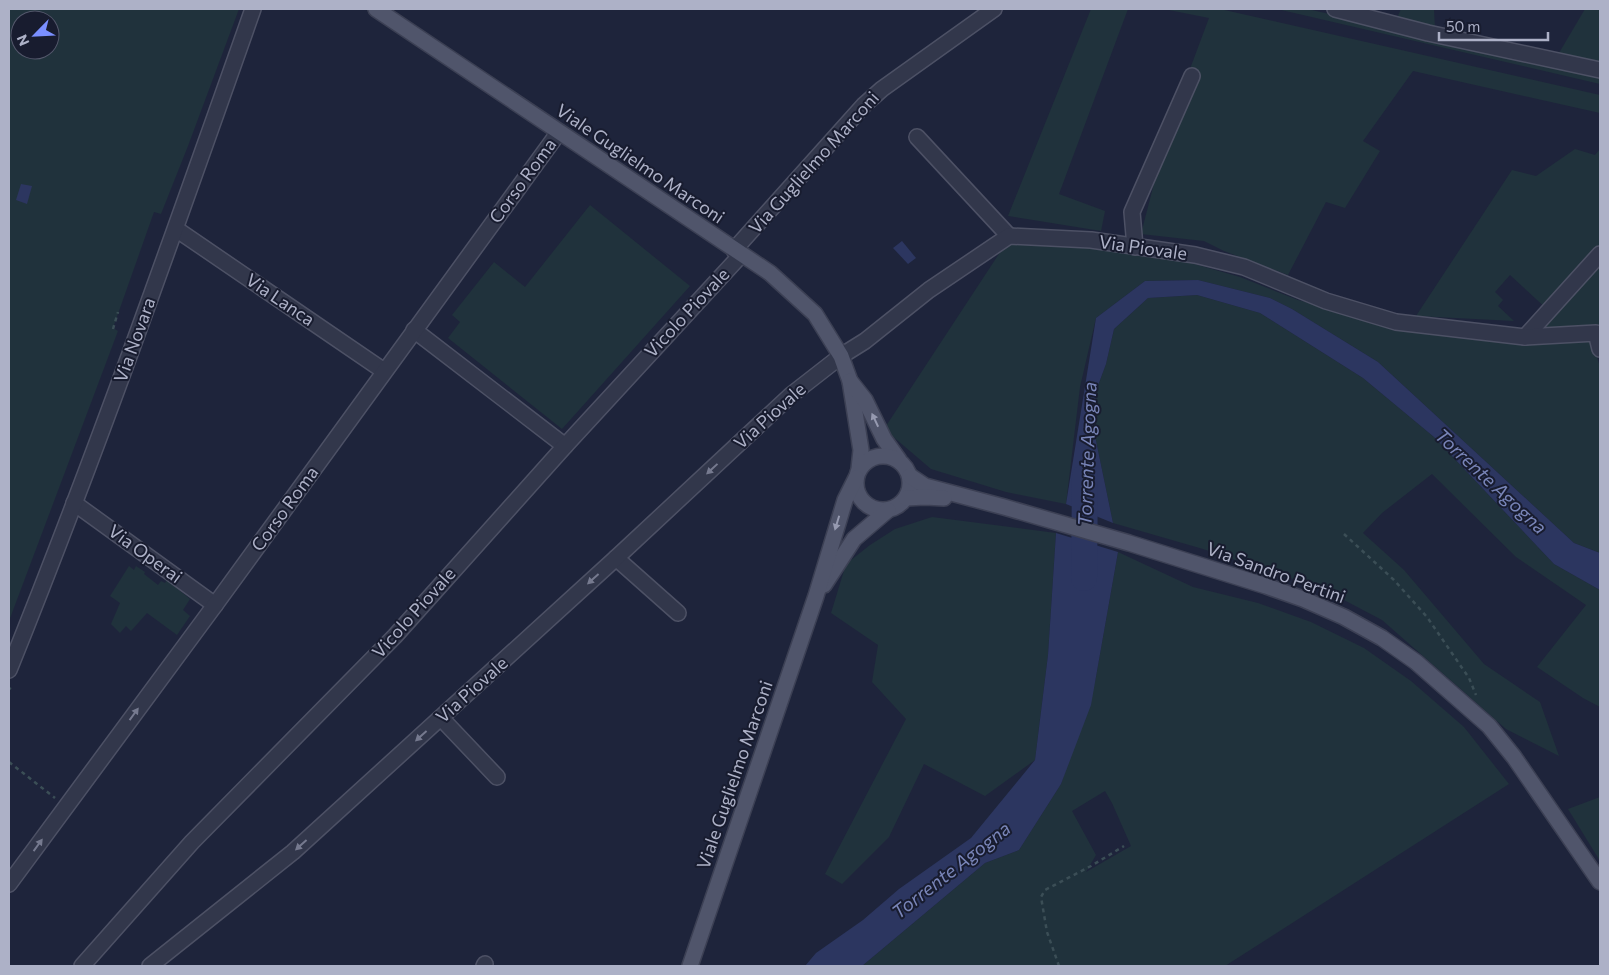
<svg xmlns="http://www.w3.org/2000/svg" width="1609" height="975" viewBox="0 0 1609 975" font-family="Commissioner,sans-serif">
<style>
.green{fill:#20323c;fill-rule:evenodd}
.water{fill:#2c3660}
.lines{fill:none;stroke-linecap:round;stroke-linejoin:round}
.river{stroke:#2c3660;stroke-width:26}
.minor-casing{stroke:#4d5165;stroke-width:18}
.major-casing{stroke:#3c4054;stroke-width:18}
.path{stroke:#3b4e56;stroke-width:2.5;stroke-dasharray:4 4;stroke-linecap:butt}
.minor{stroke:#32374b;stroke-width:15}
.major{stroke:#50556b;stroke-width:15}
.oneway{fill:#969ab0}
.oneway2{fill:#767a8f}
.labels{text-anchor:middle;stroke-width:4;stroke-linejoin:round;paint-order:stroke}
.street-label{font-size:18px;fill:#adb1c7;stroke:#181c2f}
.water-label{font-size:19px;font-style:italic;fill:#7985b8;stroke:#181c2f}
</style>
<rect width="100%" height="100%" fill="#1e243b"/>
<!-- green -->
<g class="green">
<path d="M9,9H239L188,146L161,214L154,212L113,328L118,331L9,621ZM20,20H50V50H20Z"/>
<polygon points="1091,9 1128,9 1059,194 1105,211 1101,231 1008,216"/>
<polygon points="1164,9 1220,9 1600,95 1600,113 1413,71 1363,141 1380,151 1345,208 1326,202 1288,275 1224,251 1204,241 1141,234 1169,125 1209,18"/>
<polygon points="1277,9 1307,9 1600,74 1600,84"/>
<polygon points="1401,9 1434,9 1435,29 1396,20"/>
<polygon points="1585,9 1600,9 1600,63 1559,53"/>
<polygon points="1575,149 1595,155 1600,149 1600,332 1525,337 1548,310 1510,275 1495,292 1503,300 1498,306 1514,321 1416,316 1512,170 1536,176"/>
<polygon points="590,205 690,286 562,429 448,338 460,322 452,315 494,262 525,287"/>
<polygon points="1010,237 1143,254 1191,263 1240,277 1298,300 1409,328 1591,337 1600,367 1600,553 1574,543 1378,362 1292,309 1270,298 1198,280 1145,281 1096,318 1080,387 1066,504 1006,492 931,469 884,429"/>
<polygon points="1197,295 1260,313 1363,378 1434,437 1554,564 1600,590 1600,707 1583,698 1537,667 1586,605 1516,557 1432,474 1382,513 1363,533 1404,570 1484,664 1540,702 1559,756 1506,729 1382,620 1323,589 1203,549 1113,523 1094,431 1096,391 1106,364 1114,329 1148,298"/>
<polygon points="932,517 1056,533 1048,655 1035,760 985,796 924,764 889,837 842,884 825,874 906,719 872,682 878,645 831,613 846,564 870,545 895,529"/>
<path d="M1118,552L1193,587L1258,603L1311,622L1364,648L1411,681L1464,727L1509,784L1225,966H862L985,863L1019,850L1061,784L1095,682ZM1105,791L1112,803L1131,846L1086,872L1096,855L1072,811Z"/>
<polygon points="129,566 134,570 136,566 145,572 144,574 158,585 161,581 165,583 167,580 190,599 183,610 190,616 177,635 147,613 131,631 126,626 120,633 111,624 120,603 110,596"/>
<polygon points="1600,797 1600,861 1568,809"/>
</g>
<!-- water -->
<g class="water">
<polygon points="21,184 32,186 27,204 16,200"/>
<polygon points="902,241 916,258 908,264 893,248"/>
<polygon points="1198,280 1270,298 1292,309 1378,362 1574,543 1600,553 1600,590 1554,564 1434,437 1363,378 1260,313 1197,295 1148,298 1114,329 1106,364 1096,391 1094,431 1113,523 1066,504 1096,318 1145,281"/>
<polygon points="1056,533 1118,552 1091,705 1061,784 1019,850 985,863 862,966 805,966 816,953 863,920 899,889 971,838 1035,760 1048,655"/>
</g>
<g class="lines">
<!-- river -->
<polyline class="river" points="1084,578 1085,477"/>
<!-- minor casing -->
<g class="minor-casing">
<g id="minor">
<polyline points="1335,9 1428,33 1600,70"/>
<polyline points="917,137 1009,236"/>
<polyline points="176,229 384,371"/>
<polyline points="1135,247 1132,212 1192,76"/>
<polyline points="734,250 864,105 882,89 994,9"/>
<polyline points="414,330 565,446"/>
<polyline points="1525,337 1600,254"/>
<polyline points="74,503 215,605"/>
<polyline points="616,558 678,613"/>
<path d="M9,670C97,452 175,230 253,9"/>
<polyline points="441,718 497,777"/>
<polyline points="9,884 215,605 559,132"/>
<polyline points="82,966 192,842 395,636 565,446 741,255"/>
<polyline points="150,966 293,852 616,558 791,395 841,356 865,341 929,290 1009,236 1091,240 1195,255 1244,267 1326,301 1396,322 1525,337 1596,333 1600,349"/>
<polyline points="484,966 485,964"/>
</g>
</g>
<!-- major casing -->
<g class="major-casing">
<g id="major">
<polyline points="376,9 770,273 815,314 841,356 850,381 861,450 859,469"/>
<polyline points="850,381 865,400 884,439 899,460"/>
<circle cx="883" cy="483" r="27"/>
<polyline points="910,476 925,486 1004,507 1129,543 1266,586 1303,599 1344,617 1382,638 1416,662 1489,726 1514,757 1600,882"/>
<polyline points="906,498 925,497 944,498"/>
<polyline points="824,585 854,539 888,510"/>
<polyline points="690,966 816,596 845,500 856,478"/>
</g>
</g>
<!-- path -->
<g class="path">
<polyline points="113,329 118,312"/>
<polyline points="1344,534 1394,580 1427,617 1469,678 1476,695"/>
<polyline points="9,688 11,689"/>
<polyline points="9,762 55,798"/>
<polyline points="1059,966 1047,932 1041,897 1045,890 1091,866 1124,846"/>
</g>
<!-- minor -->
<use href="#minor" class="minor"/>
<!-- major -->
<use href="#major" class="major"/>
</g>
<!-- one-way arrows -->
<defs><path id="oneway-solid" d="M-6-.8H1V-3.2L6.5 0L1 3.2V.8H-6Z" transform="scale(1.25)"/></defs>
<g class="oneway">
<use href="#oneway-solid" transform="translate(875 420) rotate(-115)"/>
<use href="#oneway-solid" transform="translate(837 523) rotate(107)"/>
</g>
<g class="oneway2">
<use href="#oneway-solid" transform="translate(712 469) rotate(137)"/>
<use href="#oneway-solid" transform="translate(593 579) rotate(138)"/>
<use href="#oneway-solid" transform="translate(134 714) rotate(-54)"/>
<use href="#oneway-solid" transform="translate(421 736) rotate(138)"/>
<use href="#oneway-solid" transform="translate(38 845) rotate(-54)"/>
<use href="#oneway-solid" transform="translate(301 845) rotate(138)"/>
</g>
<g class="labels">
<!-- street labels -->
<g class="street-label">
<text transform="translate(814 163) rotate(-48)" y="6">Via Guglielmo Marconi</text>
<text transform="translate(640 164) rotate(34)" y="6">Viale Guglielmo Marconi</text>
<text transform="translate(523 181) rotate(-54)" y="6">Corso Roma</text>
<text transform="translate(1143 248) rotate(8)" y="6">Via Piovale</text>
<text transform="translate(280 300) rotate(34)" y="6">Via Lanca</text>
<text transform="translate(687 313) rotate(-47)" y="6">Vicolo Piovale</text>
<text transform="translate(135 340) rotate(-70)" y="6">Via Novara</text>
<text transform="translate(770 416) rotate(-42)" y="6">Via Piovale</text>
<text transform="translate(285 509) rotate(-54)" y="6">Corso Roma</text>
<text transform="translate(145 554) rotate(36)" y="6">Via Operai</text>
<text transform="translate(1276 573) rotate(20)" y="6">Via Sandro Pertini</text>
<text transform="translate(414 613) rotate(-48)" y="6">Vicolo Piovale</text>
<text transform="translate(472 690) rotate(-42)" y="6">Via Piovale</text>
<text transform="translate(735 775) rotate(-71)" y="6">Viale Guglielmo Marconi</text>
</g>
<!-- water labels -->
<g class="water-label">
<text transform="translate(1087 454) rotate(-88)" y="7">Torrente Agogna</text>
<text transform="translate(1491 481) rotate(43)" y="7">Torrente Agogna</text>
<text transform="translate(951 870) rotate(-38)" y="7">Torrente Agogna</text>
</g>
</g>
<!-- border -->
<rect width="1609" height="975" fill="none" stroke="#adb1c7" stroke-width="20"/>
<!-- north arrow -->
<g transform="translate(35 35) rotate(246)"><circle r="24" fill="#181c2f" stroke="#54586c"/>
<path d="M0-4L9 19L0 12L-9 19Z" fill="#7a8fff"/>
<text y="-8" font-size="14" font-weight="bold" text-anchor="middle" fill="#adb1c7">N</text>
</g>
<!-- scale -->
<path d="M1439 32v8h109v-8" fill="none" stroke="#adb1c7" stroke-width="2.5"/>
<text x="1446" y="32" font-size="15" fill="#adb1c7" stroke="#181c2f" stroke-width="4" paint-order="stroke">50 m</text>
</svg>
